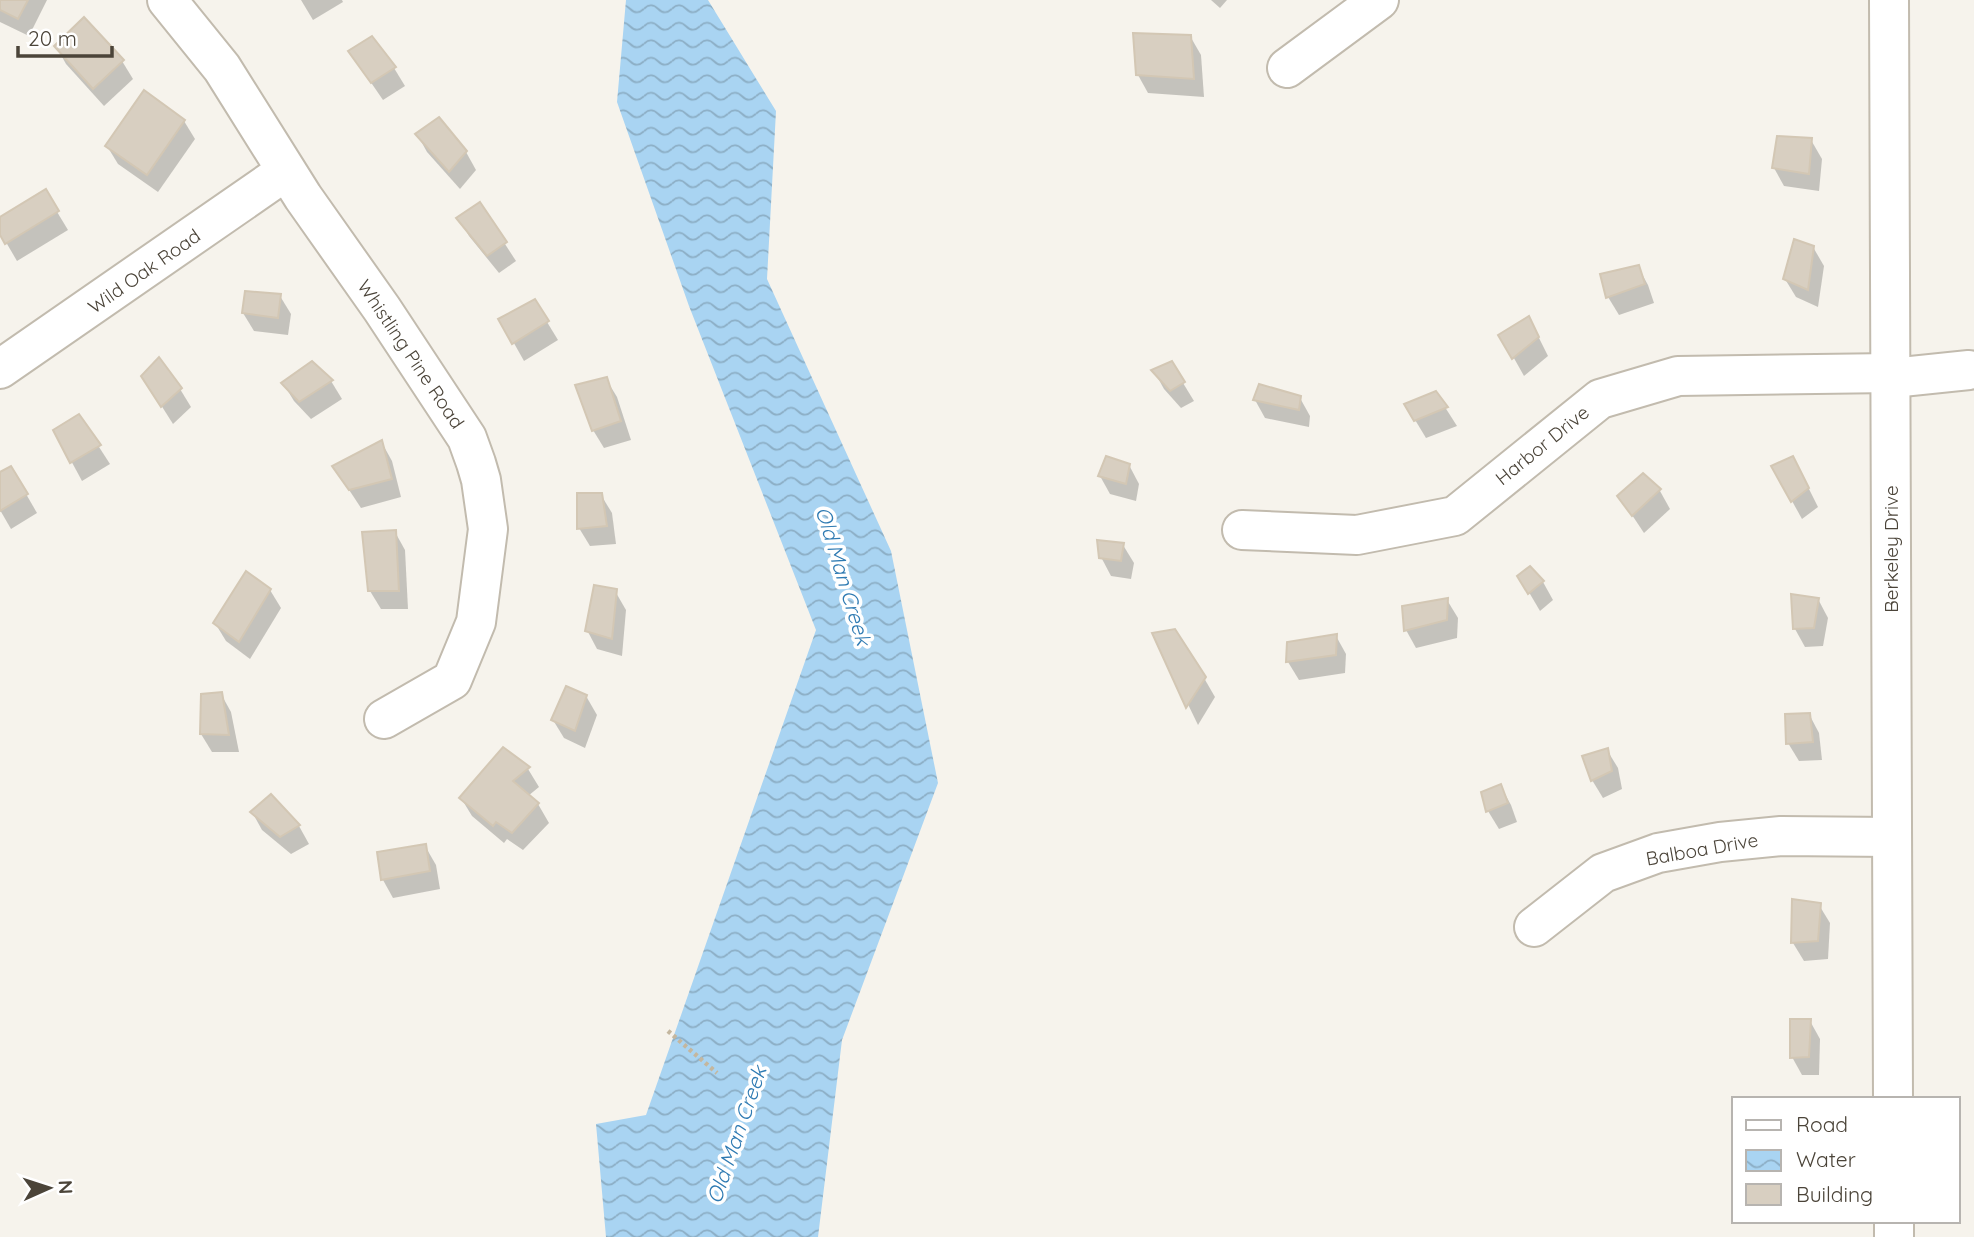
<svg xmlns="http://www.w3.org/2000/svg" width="1974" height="1237" viewBox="0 0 1974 1237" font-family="Quicksand,sans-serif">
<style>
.water{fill:url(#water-waves)}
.shadow{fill:#0003}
.building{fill:#d8cfc1;stroke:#d3c7b4;stroke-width:2}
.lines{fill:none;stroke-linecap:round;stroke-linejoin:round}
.minor-casing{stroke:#c2bbae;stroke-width:42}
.path{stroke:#c4b79f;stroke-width:4.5;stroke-dasharray:3.5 3.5;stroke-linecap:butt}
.minor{stroke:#fff;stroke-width:38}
.labels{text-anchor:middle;stroke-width:7;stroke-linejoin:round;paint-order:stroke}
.street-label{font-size:19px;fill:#4b4439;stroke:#fff}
.water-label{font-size:21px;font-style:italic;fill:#2e7ab2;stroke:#fff}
</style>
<defs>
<pattern id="water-waves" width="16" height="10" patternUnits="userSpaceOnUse" patternTransform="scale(1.75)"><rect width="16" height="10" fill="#a9d4f2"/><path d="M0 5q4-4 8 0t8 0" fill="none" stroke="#8caec5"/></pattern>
</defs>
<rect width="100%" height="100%" fill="#f6f3ec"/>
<!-- water -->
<polygon class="water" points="626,0 708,0 776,111 767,279 891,551 938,783 842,1040 818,1237 606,1237 596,1124 646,1115 816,630 689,306 617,102"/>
<!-- shadow -->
<g class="shadow">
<polygon points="0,0 47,0 29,36 0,22"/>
<polygon points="301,0 342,0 343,2 313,20"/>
<polygon points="1211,0 1227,0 1220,8"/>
<polygon points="1190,36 1201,55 1204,97 1148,93 1138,75"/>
<polygon points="371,39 394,68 405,86 383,100 350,52"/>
<polygon points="56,46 122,61 133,79 104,106 66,64"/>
<polygon points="184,121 195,139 158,192 118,164 107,146"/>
<polygon points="417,134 466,152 476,170 460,189 427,152"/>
<polygon points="1811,140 1822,159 1819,191 1784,186 1774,168"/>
<polygon points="45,192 68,230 17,261 0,232 0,219"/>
<polygon points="479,204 516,261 499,273 469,236 459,218"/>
<polygon points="1813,247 1824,266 1818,307 1796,297 1785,279"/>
<polygon points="1638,267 1648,285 1654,303 1619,315 1608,297"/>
<polygon points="280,296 291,314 288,335 254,331 243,313"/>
<polygon points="501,320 547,322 558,340 524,361"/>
<polygon points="1501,335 1538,336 1548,356 1524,376"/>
<polygon points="1154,371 1183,383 1194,401 1181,408 1164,389"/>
<polygon points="606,379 617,397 631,440 604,448 593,430"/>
<polygon points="331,381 342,399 311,419 294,401 283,383"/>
<polygon points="180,389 191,407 173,424 154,394"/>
<polygon points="1436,393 1457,426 1426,438 1406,405"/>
<polygon points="1300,398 1310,416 1309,427 1265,418 1255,400"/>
<polygon points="79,416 110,464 82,481 55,431"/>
<polygon points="382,443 392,461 401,497 361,508 334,467"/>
<polygon points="1129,465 1139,484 1136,501 1110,494 1100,476"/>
<polygon points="11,468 37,513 11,529 0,510 0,474"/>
<polygon points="1643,476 1660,491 1670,509 1644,533 1620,497"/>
<polygon points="1803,477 1818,507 1802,519 1792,501"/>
<polygon points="601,495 612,513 616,544 590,546 579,528"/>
<polygon points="395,532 405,550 408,609 381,609 370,591"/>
<polygon points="1123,545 1134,563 1131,579 1111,576 1101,557"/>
<polygon points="1530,568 1543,582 1553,600 1540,611 1520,577"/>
<polygon points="270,590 281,608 250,659 226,641 215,623"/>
<polygon points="615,591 626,610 622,656 597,649 587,630"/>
<polygon points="1818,599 1828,618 1823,646 1805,647 1795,629"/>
<polygon points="1447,600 1458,618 1457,638 1416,648 1406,630"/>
<polygon points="1154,634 1204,678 1215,697 1198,725"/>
<polygon points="1336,636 1346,654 1345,673 1299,680 1288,662 1288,643"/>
<polygon points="221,694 231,712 239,752 212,752 201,734"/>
<polygon points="586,696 597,715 585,748 564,738 553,720"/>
<polygon points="1809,714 1819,733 1822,760 1799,761 1788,743"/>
<polygon points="503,749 528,769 539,787 528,796 538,804 549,823 523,850 507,839 504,843 472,816 461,798"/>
<polygon points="1607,750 1618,768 1622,789 1603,798 1592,780"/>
<polygon points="1501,787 1511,805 1517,822 1499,829 1488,811 1483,793"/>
<polygon points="252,812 299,826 309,844 291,854 262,830"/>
<polygon points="425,846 436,865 440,889 393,898 383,880"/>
<polygon points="1819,905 1830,923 1828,959 1804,961 1793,943"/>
<polygon points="1810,1021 1820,1039 1819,1075 1802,1075 1792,1057"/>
</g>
<!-- building -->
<g class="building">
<polygon points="0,0 28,0 18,19 0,10"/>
<polygon points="84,17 124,60 93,89 54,46"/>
<polygon points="1133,33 1191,35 1194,79 1136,75"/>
<polygon points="372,36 396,67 371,83 348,51"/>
<polygon points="144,90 185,120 147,175 105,146"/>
<polygon points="439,117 467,151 449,172 415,134"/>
<polygon points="1777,136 1812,138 1809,174 1772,168"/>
<polygon points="46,189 59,211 5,244 0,235 0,217"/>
<polygon points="480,202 507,242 487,256 456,218"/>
<polygon points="1794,239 1814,246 1808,290 1783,279"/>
<polygon points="1639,265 1645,284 1606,298 1600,274"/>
<polygon points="245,291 281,294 278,318 242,313"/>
<polygon points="535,299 549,321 512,344 498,319"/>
<polygon points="1529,316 1539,337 1512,359 1498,335"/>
<polygon points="159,357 182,388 161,407 141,376"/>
<polygon points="312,361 333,380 299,402 281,383"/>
<polygon points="1172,361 1185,382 1170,391 1151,370"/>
<polygon points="607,377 621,421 592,431 575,385"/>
<polygon points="1259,384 1301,396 1299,410 1253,400"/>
<polygon points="1436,391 1448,407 1414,421 1404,404"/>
<polygon points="79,414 101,445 70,463 53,430"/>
<polygon points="382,440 392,479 349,490 332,466"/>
<polygon points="1106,456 1130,464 1126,484 1098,476"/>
<polygon points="1793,456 1809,488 1791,502 1771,466"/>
<polygon points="11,466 28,494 0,511 0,472"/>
<polygon points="1643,473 1661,489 1632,516 1617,496"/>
<polygon points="577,493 602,493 607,526 577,529"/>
<polygon points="396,530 399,591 368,591 362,532"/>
<polygon points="1097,540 1124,543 1121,561 1099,558"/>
<polygon points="1530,566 1544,581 1528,594 1517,576"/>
<polygon points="246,571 271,589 239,642 213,623"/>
<polygon points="594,585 617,589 612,639 585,631"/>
<polygon points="1791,594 1819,598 1814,628 1793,629"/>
<polygon points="1448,598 1447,620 1404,631 1402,606"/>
<polygon points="1175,629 1206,677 1186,708 1152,633"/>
<polygon points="1337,634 1336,655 1286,662 1287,642"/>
<polygon points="566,686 587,695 575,731 551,720"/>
<polygon points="222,692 229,735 200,734 201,694"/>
<polygon points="1810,713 1813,742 1786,744 1785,714"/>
<polygon points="503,747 530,767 513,781 539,803 512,833 496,822 493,826 459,798"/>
<polygon points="1608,748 1612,771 1591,781 1582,756"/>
<polygon points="1501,784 1508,803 1486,812 1481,792"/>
<polygon points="271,794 300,825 280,837 250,812"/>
<polygon points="426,844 430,871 381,880 377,852"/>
<polygon points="1792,899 1821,903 1818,941 1791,943"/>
<polygon points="1790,1019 1811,1019 1809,1057 1790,1058"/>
</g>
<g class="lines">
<!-- minor casing -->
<g class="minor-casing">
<g id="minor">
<polyline points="167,0 222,68 303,197 382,309 467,438 476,463 481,480 488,529 476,622 452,680 384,719"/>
<polyline points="1889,0 1893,1099"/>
<polyline points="1287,68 1379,0"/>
<polyline points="0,369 286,171"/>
<polyline points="1892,378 1969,370"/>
<polyline points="1242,530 1357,535 1455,516 1600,399 1678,376 1892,373"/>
<polyline points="1534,927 1603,873 1658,853 1720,842 1781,836 1891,837"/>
<polyline points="1894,1221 1894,1237"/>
</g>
</g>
<!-- path -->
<polyline class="path" points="668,1031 717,1073"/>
<!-- minor -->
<use href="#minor" class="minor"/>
</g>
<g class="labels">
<!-- street labels -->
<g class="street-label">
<text transform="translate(144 271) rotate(-35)" y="7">Wild Oak Road</text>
<text transform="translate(411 354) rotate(56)" y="7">Whistling Pine Road</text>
<text transform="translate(1542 445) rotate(-39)" y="7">Harbor Drive</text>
<text transform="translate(1891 549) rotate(-90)" y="7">Berkeley Drive</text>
<text transform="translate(1702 849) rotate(-10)" y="7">Balboa Drive</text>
</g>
<!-- water labels -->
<g class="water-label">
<text transform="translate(843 576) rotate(73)" y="7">Old Man Creek</text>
<text transform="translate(737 1135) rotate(-71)" y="7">Old Man Creek</text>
</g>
</g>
<!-- legend -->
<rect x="1732" y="1097" width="228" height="126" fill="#ffffff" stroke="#b7b4b0" stroke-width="2"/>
<rect x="1746" y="1120" width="35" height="10" fill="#ffffff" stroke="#b7b4b0" stroke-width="2"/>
<text x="1796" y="1132" font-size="21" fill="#4b4439">Road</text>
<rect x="1746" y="1150" width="35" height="21" fill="url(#water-waves)" stroke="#b7b4b0" stroke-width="2"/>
<text x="1796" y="1167" font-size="21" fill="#4b4439">Water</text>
<rect x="1746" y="1184" width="35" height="21" fill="#d8cfc1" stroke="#b7b4b0" stroke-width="2"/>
<text x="1796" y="1202" font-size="21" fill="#4b4439">Building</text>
<!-- north arrow -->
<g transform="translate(49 1188) rotate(87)" stroke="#ffffff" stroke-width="5" paint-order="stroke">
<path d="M0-5L12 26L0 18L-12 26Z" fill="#4b4439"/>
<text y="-10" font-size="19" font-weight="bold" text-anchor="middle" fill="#4b4439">N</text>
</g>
<!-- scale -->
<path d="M18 46v10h94v-10" fill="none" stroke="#4b4439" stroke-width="3.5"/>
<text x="28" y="46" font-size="21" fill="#4b4439" stroke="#ffffff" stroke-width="5" paint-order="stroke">20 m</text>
</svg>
